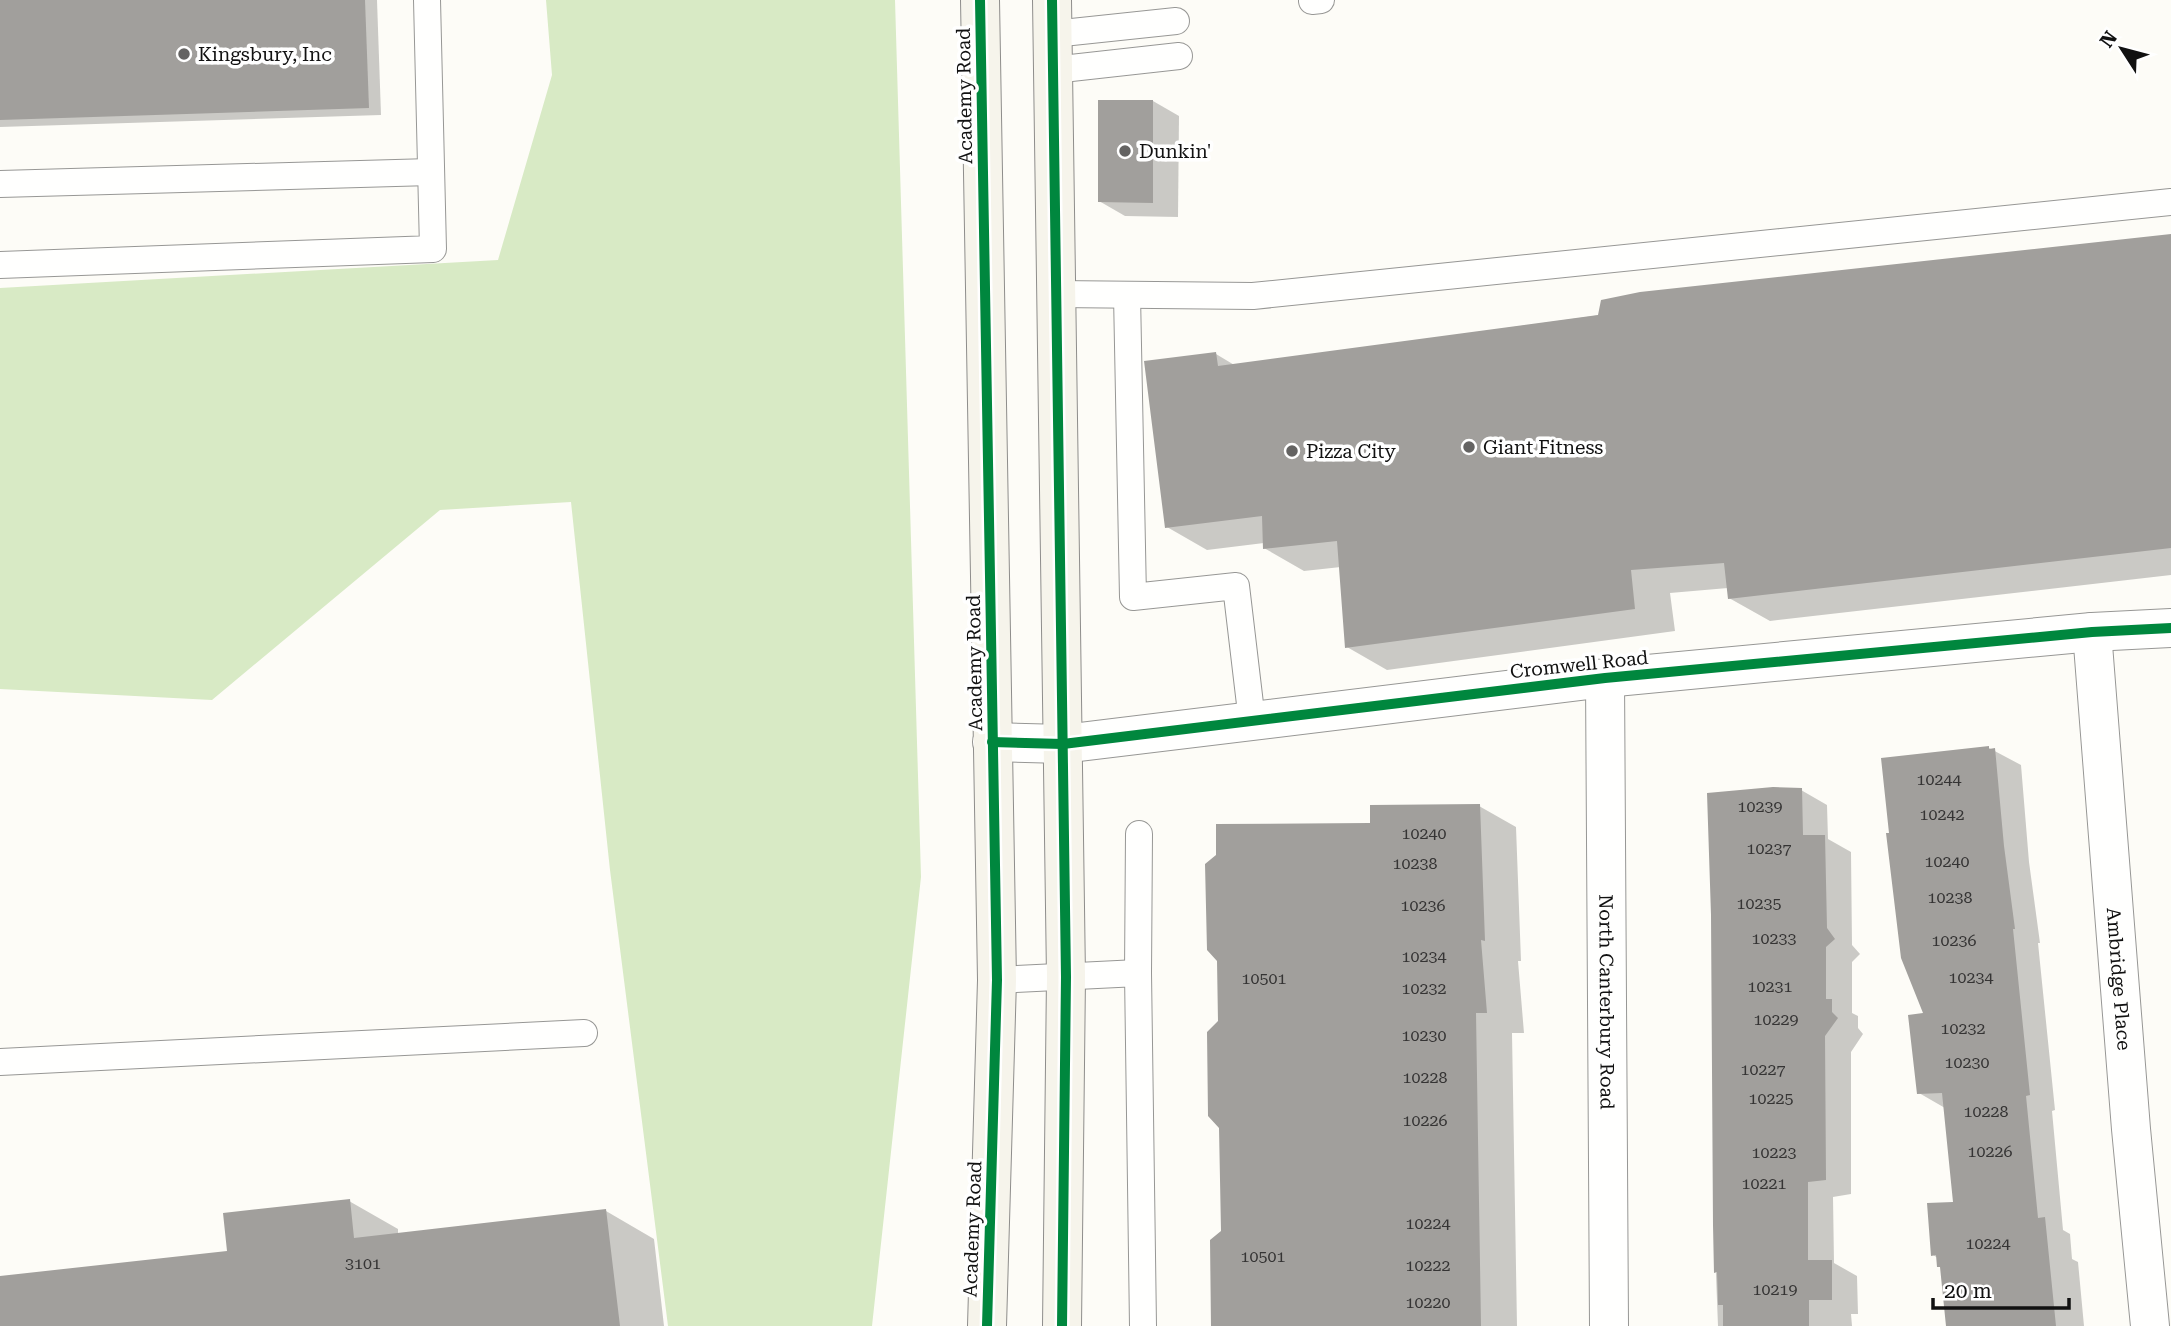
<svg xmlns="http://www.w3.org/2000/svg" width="2171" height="1326" viewBox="0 0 2171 1326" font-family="'Roboto Serif',serif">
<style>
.forest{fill:#d8eac5}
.shadow{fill:#0003}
.building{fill:#a19f9c}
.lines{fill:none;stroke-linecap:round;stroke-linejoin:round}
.lane-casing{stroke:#979795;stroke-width:28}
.street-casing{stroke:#979795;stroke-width:40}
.secondary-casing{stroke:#8e8d8b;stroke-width:40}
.lane{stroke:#fffffe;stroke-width:26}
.street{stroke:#fffffe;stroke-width:38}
.secondary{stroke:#f6f4eb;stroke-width:38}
.cycleway-casing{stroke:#fff;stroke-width:15}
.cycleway{stroke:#00873e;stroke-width:10}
.poi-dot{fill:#646362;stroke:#fff;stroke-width:2.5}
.labels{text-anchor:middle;stroke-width:7;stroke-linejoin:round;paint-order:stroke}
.number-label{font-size:16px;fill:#353434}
.poi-label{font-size:19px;fill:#111;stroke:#fff;text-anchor:start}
.street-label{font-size:19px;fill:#111;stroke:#fff}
</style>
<rect width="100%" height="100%" fill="#fdfcf7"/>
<!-- forest -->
<polygon class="forest" points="546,0 895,0 921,877 872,1326 668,1326 610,870 571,502 440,510 212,700 0,689 0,288 498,260 552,75"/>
<!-- shadow -->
<g class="shadow">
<polygon points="0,0 377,0 381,115 0,127"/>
<polygon points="1153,101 1179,116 1178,217 1125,216 1099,201"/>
<polygon points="2171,235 2171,575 1770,621 1729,598 1728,588 1670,593 1675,631 1387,670 1347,647 1341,567 1304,571 1264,548 1264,543 1207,550 1167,527 1216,354 1236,366"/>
<polygon points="1989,748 2021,765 2029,862 2040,943 2038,943 2055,1110 2052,1111 2063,1230 2070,1234 2072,1259 2078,1262 2084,1326 1947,1326 1942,1268 1938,1258 1933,1255 1955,1204 1945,1108 1919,1093 1925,1015"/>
<polygon points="1801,790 1827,805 1828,839 1851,852 1852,945 1860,954 1852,962 1852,1013 1858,1016 1858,1028 1863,1034 1851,1052 1851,1194 1833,1197 1834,1263 1857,1276 1858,1314 1851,1314 1852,1326 1718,1326 1714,1224"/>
<polygon points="1479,806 1516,827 1521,961 1518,961 1524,1033 1512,1033 1517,1326 1214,1326 1223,1232 1220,1021 1372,824"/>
<polygon points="349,1201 398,1229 398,1234 606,1211 654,1239 664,1326 0,1326 0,1278 229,1252"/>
</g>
<!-- building -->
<g class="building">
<polygon points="0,0 365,0 369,108 0,120"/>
<polygon points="1098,100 1153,100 1153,203 1098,202"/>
<polygon points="2171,234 2171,548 1728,599 1724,563 1631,570 1635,609 1345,648 1337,541 1263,549 1262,516 1165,528 1144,361 1216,352 1218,366 1598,315 1601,300 1640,292"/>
<polygon points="1989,746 1989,749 1995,748 2004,846 2015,929 2013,929 2030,1095 2026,1096 2038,1218 2045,1217 2056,1326 1946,1326 1940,1267 1937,1267 1936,1255 1931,1256 1927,1203 1953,1202 1942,1093 1917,1094 1908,1015 1923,1013 1901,958 1886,833 1889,833 1881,758"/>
<polygon points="1773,787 1802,788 1803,835 1825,835 1827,928 1835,939 1826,947 1826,999 1832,999 1832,1012 1838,1018 1825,1036 1826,1180 1808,1182 1808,1260 1832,1260 1832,1300 1809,1300 1809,1326 1723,1326 1723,1305 1718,1305 1717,1272 1714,1273 1713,1225 1711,915 1707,793"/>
<polygon points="1480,804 1485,941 1481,940 1487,1013 1476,1013 1481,1326 1211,1326 1210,1240 1221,1231 1219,1128 1208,1116 1207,1032 1218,1021 1217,961 1207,950 1205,864 1216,855 1216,824 1370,823 1370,805"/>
<polygon points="350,1199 354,1238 606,1209 620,1326 0,1326 0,1276 227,1251 223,1213"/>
</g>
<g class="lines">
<!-- lane casing -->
<g class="lane-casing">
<g id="lane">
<polyline points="1312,1 1321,0"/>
<polyline points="1053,34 1176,21"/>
<polyline points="1053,70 1179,56"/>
<polyline points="0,184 431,172"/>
<polyline points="0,265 433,249 427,0"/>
<polyline points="1057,294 1253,296 2171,202"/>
<polyline points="1127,295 1133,597 1236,586 1252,721"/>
<polyline points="1138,973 1139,834"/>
<polyline points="997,980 1138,973 1143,1326"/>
<polyline points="0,1062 584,1033"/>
</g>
</g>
<!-- street casing -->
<g class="street-casing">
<g id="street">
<path id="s1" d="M2092,632L2131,1129L2150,1326"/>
<path id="s2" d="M1605,678L1609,1326"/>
<polyline points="992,742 1063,744 1605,678 2092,632 2171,628"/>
</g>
</g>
<!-- secondary casing -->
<g class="secondary-casing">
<g id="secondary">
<polyline points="980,0 997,980 987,1326"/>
<polyline points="1052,0 1066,977 1062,1326"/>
</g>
</g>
<!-- lane -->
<use href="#lane" class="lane"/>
<!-- street -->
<use href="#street" class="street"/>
<!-- secondary -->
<use href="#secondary" class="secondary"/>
<!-- cycleway casing -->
<g class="cycleway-casing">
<g id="cycleway">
<polyline points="980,0 997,980 987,1326"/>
<polyline points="1052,0 1066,977 1062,1326"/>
<polyline points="992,742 1063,744 1605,678 2092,632 2171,628"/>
</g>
</g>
<!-- cycleway -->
<use href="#cycleway" class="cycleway"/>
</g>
<!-- markers -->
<g class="poi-dot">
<circle cx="184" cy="54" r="7"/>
<circle cx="1125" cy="151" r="7"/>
<circle cx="1469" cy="447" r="7"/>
<circle cx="1292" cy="451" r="7"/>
</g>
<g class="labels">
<!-- number labels -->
<g class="number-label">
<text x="1939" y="785">10244</text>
<text x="1760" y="812">10239</text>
<text x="1942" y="820">10242</text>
<text x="1424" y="839">10240</text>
<text x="1769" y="854">10237</text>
<text x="1947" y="867">10240</text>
<text x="1415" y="869">10238</text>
<text x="1950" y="903">10238</text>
<text x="1759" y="909">10235</text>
<text x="1423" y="911">10236</text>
<text x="1774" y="944">10233</text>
<text x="1954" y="946">10236</text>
<text x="1424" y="962">10234</text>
<text x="1971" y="983">10234</text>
<text x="1264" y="984">10501</text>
<text x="1770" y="992">10231</text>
<text x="1424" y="994">10232</text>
<text x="1776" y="1025">10229</text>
<text x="1963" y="1034">10232</text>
<text x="1424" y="1041">10230</text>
<text x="1967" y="1068">10230</text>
<text x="1763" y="1075">10227</text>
<text x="1425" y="1083">10228</text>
<text x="1771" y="1104">10225</text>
<text x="1986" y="1117">10228</text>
<text x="1425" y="1126">10226</text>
<text x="1990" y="1157">10226</text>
<text x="1774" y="1158">10223</text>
<text x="1764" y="1189">10221</text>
<text x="1428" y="1229">10224</text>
<text x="1988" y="1249">10224</text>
<text x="1263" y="1262">10501</text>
<text x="363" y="1269">3101</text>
<text x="1428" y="1271">10222</text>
<text x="1775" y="1295">10219</text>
<text x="1428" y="1308">10220</text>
</g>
<!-- poi labels -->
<g class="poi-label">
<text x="198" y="61">Kingsbury, Inc</text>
<text x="1139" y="158">Dunkin'</text>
<text x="1483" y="454">Giant Fitness</text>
<text x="1306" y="458">Pizza City</text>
</g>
<!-- street labels -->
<g class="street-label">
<text transform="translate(964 96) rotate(-91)" y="7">Academy Road</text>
<text transform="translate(974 663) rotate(-91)" y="7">Academy Road</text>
<text transform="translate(1579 664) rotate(-6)" y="7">Cromwell Road</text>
<text dy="7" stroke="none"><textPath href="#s1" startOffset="348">Ambridge Place</textPath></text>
<text dy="7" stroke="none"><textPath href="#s2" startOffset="324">North Canterbury Road</textPath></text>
<text transform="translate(972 1229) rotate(-88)" y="7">Academy Road</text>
</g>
</g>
<!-- north arrow -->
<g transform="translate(2122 49) rotate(306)" stroke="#ffffff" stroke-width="5" paint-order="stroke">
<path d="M0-5L12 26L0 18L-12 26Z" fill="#111111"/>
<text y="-10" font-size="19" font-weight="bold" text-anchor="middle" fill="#111111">N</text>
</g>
<!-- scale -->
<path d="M1933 1298v10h136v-10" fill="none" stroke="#111111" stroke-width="3.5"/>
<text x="1944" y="1298" font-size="21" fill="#111111" stroke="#ffffff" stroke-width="5" paint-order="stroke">20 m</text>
</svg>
